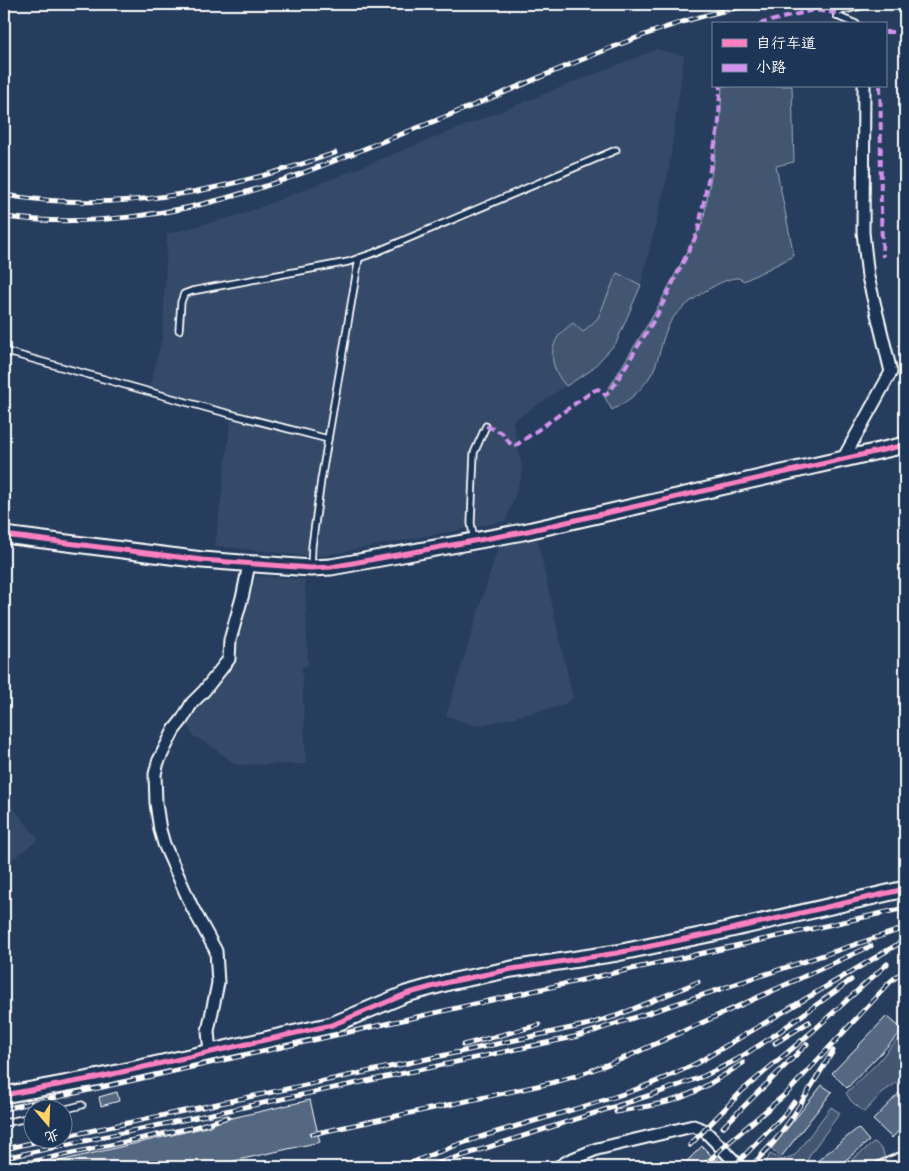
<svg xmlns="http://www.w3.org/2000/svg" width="909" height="1171" viewBox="0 0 909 1171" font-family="Caveat,'LXGW WenKai TC',sans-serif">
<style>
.built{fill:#344a68}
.green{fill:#425672;stroke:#a0aab8}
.building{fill:#556781;stroke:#fff}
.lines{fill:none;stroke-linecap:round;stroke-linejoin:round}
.service-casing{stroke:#fff;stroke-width:9}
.minor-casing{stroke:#fff;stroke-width:15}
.tertiary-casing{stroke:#fff;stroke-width:19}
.service{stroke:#1d3557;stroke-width:5.5}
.minor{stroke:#1d3557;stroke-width:11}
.tertiary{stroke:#1d3557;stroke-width:15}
.rail-casing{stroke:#fff;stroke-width:5}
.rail{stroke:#1d3557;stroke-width:3;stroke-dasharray:9;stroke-linecap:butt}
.quiet{stroke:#d193ec;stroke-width:4;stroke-dasharray:8 4;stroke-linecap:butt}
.cycleway-casing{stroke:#1d3557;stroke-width:8}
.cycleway{stroke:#ff80c0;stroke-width:5}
</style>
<rect width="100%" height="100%" fill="#263d5e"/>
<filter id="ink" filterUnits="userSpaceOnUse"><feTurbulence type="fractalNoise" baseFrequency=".02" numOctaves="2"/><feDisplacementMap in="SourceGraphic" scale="10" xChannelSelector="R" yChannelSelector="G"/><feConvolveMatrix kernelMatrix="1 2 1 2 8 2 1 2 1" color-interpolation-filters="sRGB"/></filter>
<g filter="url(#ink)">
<!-- built -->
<g class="built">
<polygon points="657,49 684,56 669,170 641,285 617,273 598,318 583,332 562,382 566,386 513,421 523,472 506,521 316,557 215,546 232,410 149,389 163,334 167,233 179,231 243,214"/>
<polygon points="537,538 573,698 562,706 477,726 446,716 498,547"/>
<polygon points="256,576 305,580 308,666 302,667 306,764 236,765 211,746 193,736 188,725 188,720 234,657"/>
<polygon points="4,797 39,839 4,866"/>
</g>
<!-- green -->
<g class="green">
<path d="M722,86H792L794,162L776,166L794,256L744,281C742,280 740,278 737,278C720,278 679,307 671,321C660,338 661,361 649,378C638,394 628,401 612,410L604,396L654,314L703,222L720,126Z"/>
<path d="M617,273L641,285L616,343L590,371L566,386C554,373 547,354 558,337C561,332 568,327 573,323L583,332L598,318Z"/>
<path d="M899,1039L905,1040V1075L899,1081L883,1092L864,1112L851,1101L846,1093C856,1082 868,1073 878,1062C885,1054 890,1046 899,1039Z"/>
<polygon points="831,1107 840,1113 810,1154 806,1166 807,1167 766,1167 765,1165 770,1154 782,1160 795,1155"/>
<polygon points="875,1142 883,1151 887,1167 842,1167"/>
</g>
<!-- building -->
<g class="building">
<polygon points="887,1016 903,1030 847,1088 832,1073"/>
<polygon points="822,1085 832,1092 781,1157 771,1149"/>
<polygon points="905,1087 905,1124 892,1138 873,1120"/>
<polygon points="117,1092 119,1101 101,1106 99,1097"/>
<polygon points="310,1100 320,1142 220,1164 220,1167 47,1167 46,1164 211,1126 210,1123"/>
<polygon points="858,1128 869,1141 837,1167 821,1167 816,1162"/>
<polygon points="702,1146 716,1160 720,1157 730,1167 681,1167"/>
</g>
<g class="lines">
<!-- service casing -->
<g class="service-casing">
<g id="service">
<polyline points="856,24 837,16 836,13 839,11 869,4"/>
<polyline points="179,330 181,302 184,294 192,291 348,262 374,253 616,150"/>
<polyline points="4,351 211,409 328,439"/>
<polyline points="474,541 471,523 474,453 486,426"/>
<polyline points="311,566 312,546 321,480 359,258"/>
<polyline points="62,1110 82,1105"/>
<polyline points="4,1123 32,1117"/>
</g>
</g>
<!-- minor casing -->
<g class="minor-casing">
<g id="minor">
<polyline points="843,459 891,372 868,277 863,232 864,86"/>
<polyline points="210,1053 208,1031 218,983 216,951 192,907 164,844 160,830 156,803 155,774 158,762 174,730 182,720 192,703 204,691 229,659 230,640 243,594 249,564"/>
<polyline points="558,1167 570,1160 597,1149 693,1126 704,1130 740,1167"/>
<polyline points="881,1167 905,1157"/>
</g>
</g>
<!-- tertiary casing -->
<g class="tertiary-casing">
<g id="tertiary">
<polyline points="4,535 202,560 311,568 331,567 523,532 905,445"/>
<polyline points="4,1095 95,1078 332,1025 406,994 449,982 512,969 617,953 714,933 905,889"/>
</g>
</g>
<!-- service -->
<use href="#service" class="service"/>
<!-- minor -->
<use href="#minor" class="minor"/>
<!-- tertiary -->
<use href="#tertiary" class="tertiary"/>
<!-- rail casing -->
<g class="rail-casing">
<g id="rail">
<path d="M4,195C120,214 225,191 335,153"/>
<path d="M4,217C86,227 172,216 250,191C293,178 335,161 376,144C415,129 453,114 491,98C549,74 607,47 667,27C696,17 725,10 755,4"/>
<polyline points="775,1043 809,1022"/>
<polyline points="463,1045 539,1025"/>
<polyline points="4,1109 905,908"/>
<path d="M616,1112C635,1108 655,1106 674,1100C699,1092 721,1077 743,1063"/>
<polyline points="723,1127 807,1044"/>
<polyline points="312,1134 551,1083 576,1076 622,1059 871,946"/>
<polyline points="62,1137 590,1024 616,1016 698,982"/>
<polyline points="690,1145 743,1090 814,1030 887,964"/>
<polyline points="4,1149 54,1138"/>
<polyline points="4,1158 574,1037 597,1030 905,928"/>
<polyline points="7,1167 195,1127 228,1117"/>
<path d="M403,1167C472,1134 550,1119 623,1094C648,1086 672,1075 697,1063L905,940"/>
<polyline points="427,1167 660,1092 704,1076 736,1060 769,1039 851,980"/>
<polyline points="703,1167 722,1148 788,1092 891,981 905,970"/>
<polyline points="733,1167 784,1115 794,1102"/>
<polyline points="751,1167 777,1138 792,1118 833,1051"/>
</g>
</g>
<!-- rail -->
<use href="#rail" class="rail"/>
<!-- quiet -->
<g class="quiet">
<polyline points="759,24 813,10 836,13"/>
<polyline points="885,32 905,32"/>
<path d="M880,86C882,143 879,200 883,257"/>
<polyline points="486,426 502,433 512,446 515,446 593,391 598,389 606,395 613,387 657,315 698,232 719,122 720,86"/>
</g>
<!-- cycleway casing -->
<g class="cycleway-casing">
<g id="cycleway">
<polyline points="4,535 202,560 311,568 331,567 523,532 905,445"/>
<polyline points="4,1095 95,1078 332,1025 406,994 449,982 512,969 617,953 714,933 905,889"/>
</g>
</g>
<!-- cycleway -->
<use href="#cycleway" class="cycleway"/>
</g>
</g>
<!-- margin -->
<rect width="909" height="1171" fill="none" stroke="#1d3557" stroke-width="20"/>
<rect x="10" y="10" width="889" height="1151" fill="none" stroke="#fff" stroke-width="2" filter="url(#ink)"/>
<!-- legend -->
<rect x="712" y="22" width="175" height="65" fill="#1d3557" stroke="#77869a"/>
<rect x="722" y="39" width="25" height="8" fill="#ff80c0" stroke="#77869a"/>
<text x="756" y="48" font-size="15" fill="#ffffff">自行车道</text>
<rect x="722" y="64" width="25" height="8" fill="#d193ec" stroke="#77869a"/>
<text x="756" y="72" font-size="15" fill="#ffffff">小路</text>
<!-- north arrow -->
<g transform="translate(48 1124) rotate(161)"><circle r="24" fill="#1d3557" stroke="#77869a"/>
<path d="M0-4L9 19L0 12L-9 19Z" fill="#ffd166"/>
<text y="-8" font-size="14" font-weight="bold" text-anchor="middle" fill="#ffffff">北</text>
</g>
</svg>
